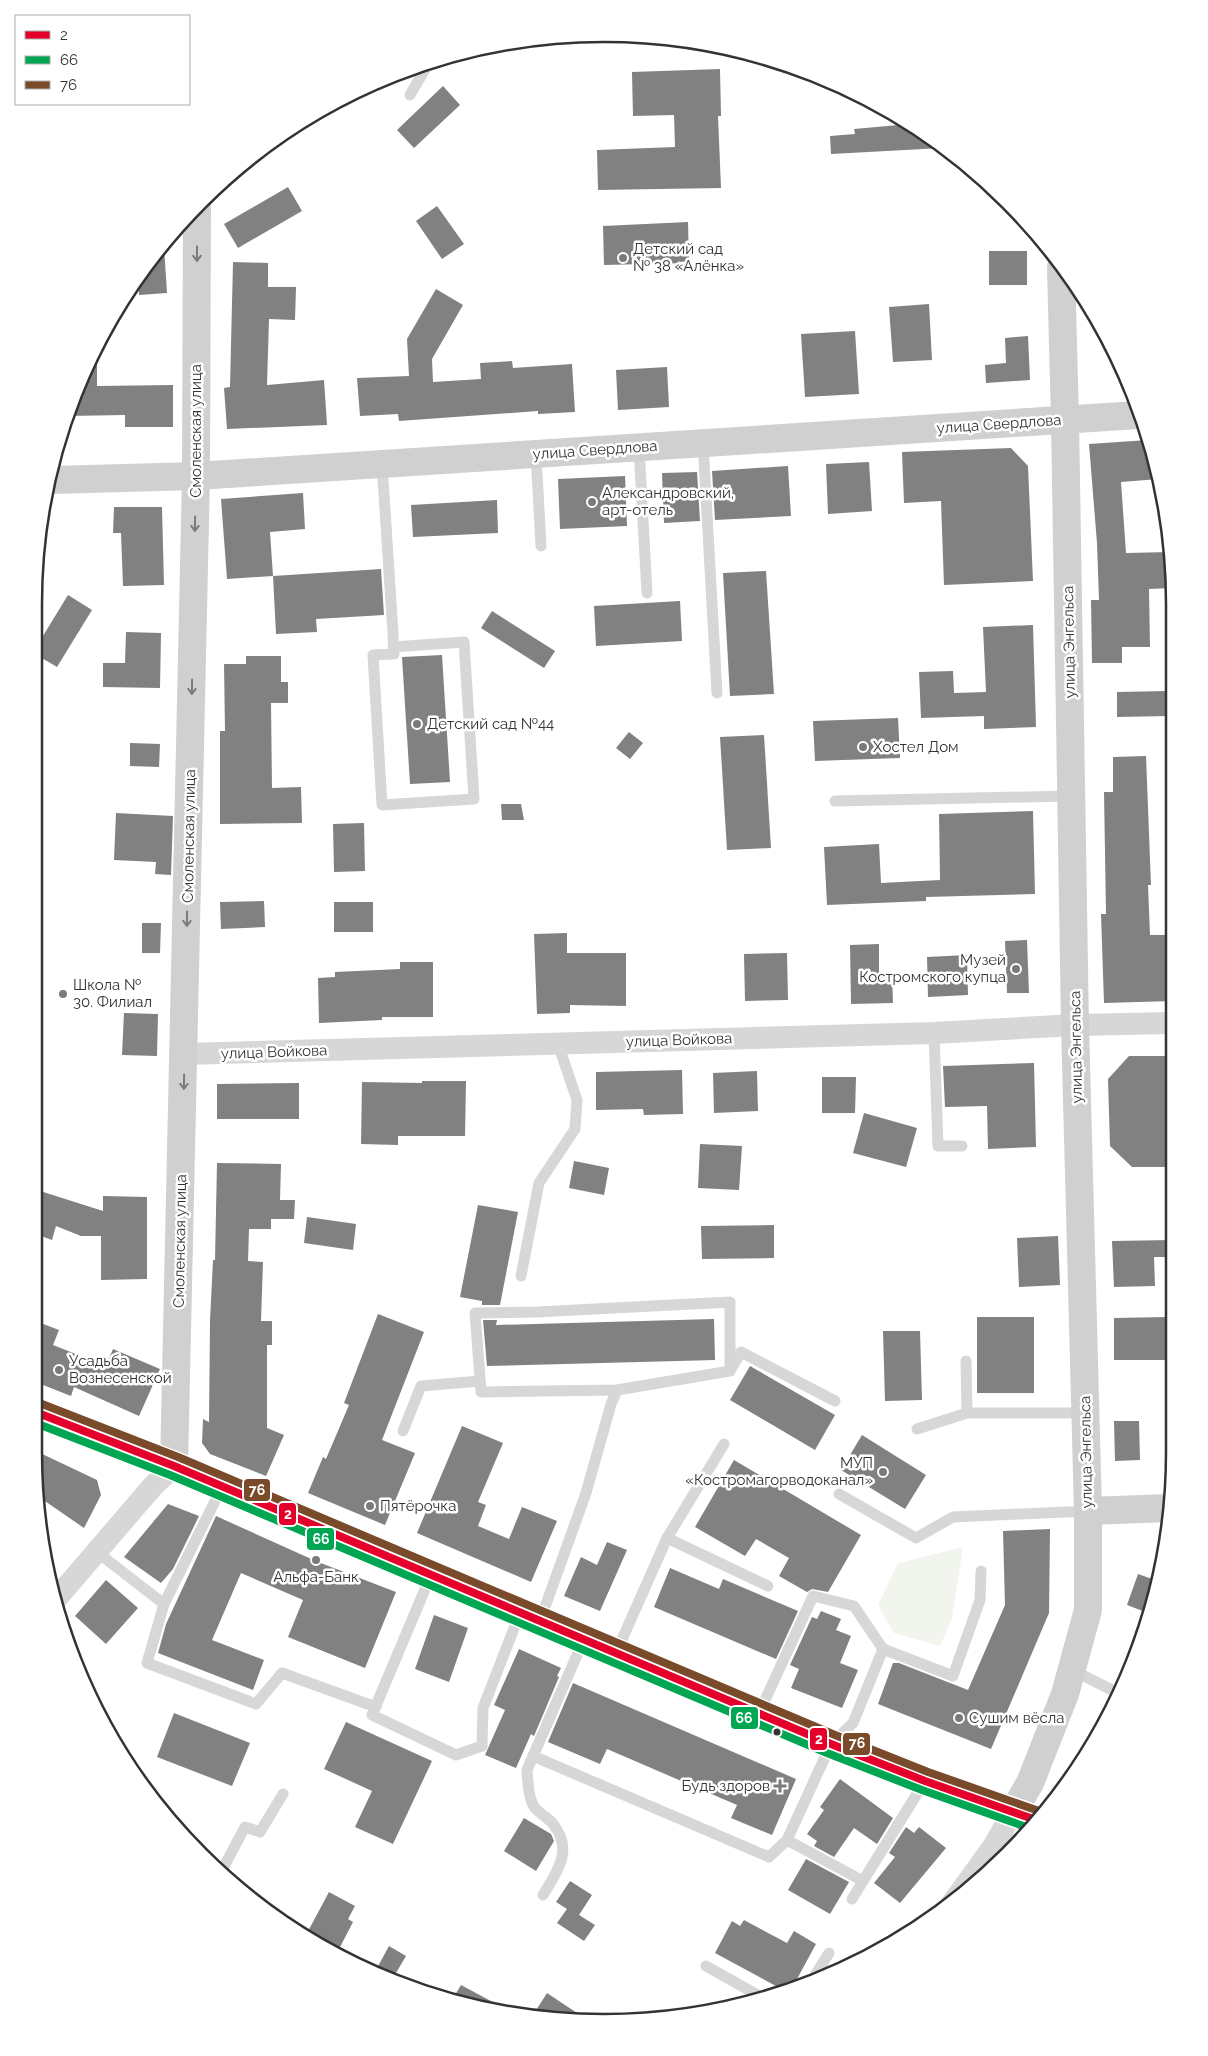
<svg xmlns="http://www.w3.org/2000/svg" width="1208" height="2056" viewBox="0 0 1208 2056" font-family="Raleway,sans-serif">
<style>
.green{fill:#f1f5ed}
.building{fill:#818181}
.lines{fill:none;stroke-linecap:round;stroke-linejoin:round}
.lane{stroke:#d7d7d7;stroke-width:11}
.street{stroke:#d7d7d7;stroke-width:22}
.secondary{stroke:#d0d0d0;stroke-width:28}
.bus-1-casing{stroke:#fff;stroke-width:11}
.bus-2-casing{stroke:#fff;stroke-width:11}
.bus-3-casing{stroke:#fff;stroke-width:11}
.bus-1{stroke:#e4002b;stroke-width:8}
.bus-2{stroke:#00a651;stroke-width:8}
.bus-3{stroke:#7a4b2a;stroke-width:8}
.oneway{stroke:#7a7a7a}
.poi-dot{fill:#7a7a7a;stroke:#fff;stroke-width:2}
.bus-dot{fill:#333;stroke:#fff;stroke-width:2}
.labels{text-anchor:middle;stroke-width:5;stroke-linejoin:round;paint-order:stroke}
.poi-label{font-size:15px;fill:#333;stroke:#fff;text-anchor:start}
.street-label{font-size:15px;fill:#333;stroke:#fff}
.rim{fill:none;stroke:#333;stroke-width:2.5}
.line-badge{stroke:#fff;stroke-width:2}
.badge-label{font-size:14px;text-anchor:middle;font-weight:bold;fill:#fff}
</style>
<rect width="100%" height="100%" fill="#fff"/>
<!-- green -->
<polygon class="green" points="963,1547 952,1618 940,1646 894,1633 878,1605 898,1563"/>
<!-- building -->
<g class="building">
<polygon points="720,69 721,116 718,116 721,188 598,190 597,150 675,147 674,115 633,116 632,72"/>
<polygon points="443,86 460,105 414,148 397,130"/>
<polygon points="910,124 921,130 942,148 831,154 830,136 855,134 854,129"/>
<polygon points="288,187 302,211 238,248 224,224"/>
<polygon points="437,206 464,244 442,259 416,221"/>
<polygon points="688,222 689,263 604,265 603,226"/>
<polygon points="164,246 167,293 139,295 138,278"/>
<rect x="989" y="251" width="38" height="34"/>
<polygon points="233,262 268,263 268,287 296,287 295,320 269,319 267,385 324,380 327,425 227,429 224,388 230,387"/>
<polygon points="436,289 463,305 432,359 433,382 481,379 480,363 512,361 513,368 572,364 575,412 538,414 538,411 399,421 398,414 360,416 357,378 409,376 407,339"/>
<polygon points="929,304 932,360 893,362 889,307"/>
<polygon points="855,331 859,394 805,397 801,334"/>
<polygon points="1028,336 1030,380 986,383 985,365 1006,363 1005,338"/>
<polygon points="97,354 97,386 173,385 173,427 125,427 125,415 66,416"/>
<polygon points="667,367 669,407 618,410 616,370"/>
<polygon points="1148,440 1155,456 1159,479 1121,482 1126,553 1171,552 1173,566 1173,588 1149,589 1150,647 1122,647 1122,663 1092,663 1091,600 1099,600 1097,543 1089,444"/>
<polygon points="1011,448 1028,466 1033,581 944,585 941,501 904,503 902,452"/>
<polygon points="869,462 872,511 828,514 826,464"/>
<polygon points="788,466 791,516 715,520 712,471"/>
<polygon points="697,472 700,521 664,523 662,473"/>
<polygon points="625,476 627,526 560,529 558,479"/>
<polygon points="303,493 305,529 270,532 273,576 227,579 221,499"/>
<polygon points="497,500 498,533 413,537 411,505"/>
<polygon points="114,507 162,507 164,585 123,586 121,533 113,533"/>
<polygon points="381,569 384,615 316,619 317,632 276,634 273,576"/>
<polygon points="766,571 774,694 730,696 723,573"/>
<polygon points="68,595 92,610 57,667 35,654 35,649"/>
<polygon points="680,601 682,641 596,646 594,606"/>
<polygon points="492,611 555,651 544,668 481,628"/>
<polygon points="1033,625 1036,727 984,729 984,716 921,718 919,672 953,671 954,693 986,692 983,627"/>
<polygon points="126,632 161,633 160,688 103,687 103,663 125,663"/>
<polygon points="442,655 450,782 410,784 402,657"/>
<polygon points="246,656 281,656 281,682 288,682 288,703 271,703 272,788 301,787 302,823 220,824 220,731 225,731 224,664 246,664"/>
<polygon points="1169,691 1169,716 1117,717 1117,692"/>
<polygon points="898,718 900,758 815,761 813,721"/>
<polygon points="629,732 643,743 630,759 616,748"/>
<polygon points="764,735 771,848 727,850 720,737"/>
<polygon points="130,743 160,744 159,767 130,766"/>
<polygon points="1146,756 1151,885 1148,885 1150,935 1173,935 1173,1001 1104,1003 1101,914 1106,914 1104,792 1113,792 1113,757"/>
<polygon points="501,804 521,804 524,820 502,820"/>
<polygon points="1033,811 1035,894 926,897 926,901 827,905 824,847 879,844 881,883 940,880 939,814"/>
<polygon points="116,813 173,816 171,875 155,874 156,862 114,860"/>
<polygon points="364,823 365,871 334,872 333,824"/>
<polygon points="264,901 265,927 221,929 220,902"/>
<rect x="334" y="902" width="39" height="30"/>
<polygon points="142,923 161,923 160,953 142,953"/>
<polygon points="567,933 567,953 626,953 626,1006 570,1005 570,1013 537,1014 534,934"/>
<polygon points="1027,940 1029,993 1007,993 1005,941"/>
<polygon points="879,944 879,973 892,973 893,1003 851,1004 850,945"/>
<polygon points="787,953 788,1000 745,1001 744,954"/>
<polygon points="967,955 968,995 928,997 927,957"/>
<polygon points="400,962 433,962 433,1017 382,1017 382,1020 319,1023 318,978 335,977 335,972 400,969"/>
<polygon points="124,1013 158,1014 157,1056 122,1055"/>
<polygon points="1129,1056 1173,1056 1173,1093 1166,1093 1167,1135 1173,1134 1173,1167 1132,1167 1110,1146 1108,1079"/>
<polygon points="1034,1063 1036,1147 988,1149 987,1106 945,1107 943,1066"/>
<polygon points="682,1070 683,1114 644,1115 643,1109 596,1110 596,1072"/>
<polygon points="757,1071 758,1111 714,1113 713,1073"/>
<polygon points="822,1077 856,1077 855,1113 822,1113"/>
<polygon points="422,1081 466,1081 465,1136 398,1136 398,1145 361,1144 362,1082 422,1083"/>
<polygon points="299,1083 299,1119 217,1119 217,1084"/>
<polygon points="864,1113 917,1128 906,1167 853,1153"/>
<polygon points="700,1144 742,1146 739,1190 698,1188"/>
<polygon points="574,1161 609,1168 604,1195 569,1188"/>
<polygon points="217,1163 281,1164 280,1200 295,1200 294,1219 271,1219 271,1229 249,1229 248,1261 263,1262 261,1321 272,1321 272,1345 267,1345 267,1428 284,1435 266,1476 210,1454 202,1443 203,1419 209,1422 210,1321 213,1260 215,1260"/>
<polygon points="37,1190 103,1211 103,1196 147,1197 147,1279 101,1280 101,1236 81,1236 56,1226 52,1240 38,1235"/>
<polygon points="478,1205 518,1212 500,1305 482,1305 482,1301 460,1297"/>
<polygon points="307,1217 356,1224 353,1250 304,1243"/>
<polygon points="774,1225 774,1258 702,1259 701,1226"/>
<polygon points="1058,1236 1060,1285 1019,1287 1017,1238"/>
<polygon points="1173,1240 1173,1257 1154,1257 1155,1286 1114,1287 1112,1241"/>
<polygon points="378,1314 424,1332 382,1440 415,1453 385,1525 308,1493 323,1457 326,1459 349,1405 344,1403"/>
<rect x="977" y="1317" width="57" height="76"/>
<polygon points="1167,1317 1167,1360 1114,1360 1114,1318"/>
<polygon points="714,1319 715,1360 487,1366 483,1320 497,1320 496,1325"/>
<polygon points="38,1322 59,1330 53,1345 106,1366 113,1349 160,1369 139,1416 74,1387 71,1396 38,1383"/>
<polygon points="883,1331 920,1331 922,1400 885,1401"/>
<polygon points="750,1366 835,1415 815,1450 730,1400"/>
<polygon points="1114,1421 1139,1421 1140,1460 1115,1461"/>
<polygon points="462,1426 503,1443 478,1502 486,1505 478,1526 509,1539 522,1507 557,1521 531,1582 417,1533"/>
<polygon points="862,1435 926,1475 905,1509 841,1470"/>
<polygon points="38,1452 97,1480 101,1495 84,1528 39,1497"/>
<polygon points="734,1460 861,1535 828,1592 812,1589 807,1592 779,1576 789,1558 756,1539 745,1556 695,1527"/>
<polygon points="168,1504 199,1516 173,1569 161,1583 124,1557"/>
<polygon points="216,1516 318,1562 396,1592 365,1668 288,1637 303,1600 241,1573 212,1640 264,1660 253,1690 158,1653 166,1624"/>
<polygon points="1050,1529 1049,1613 991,1749 878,1704 893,1663 899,1663 968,1690 1005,1605 1003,1531"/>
<polygon points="607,1542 627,1550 600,1611 564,1596 581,1557 597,1565"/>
<polygon points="670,1568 719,1589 723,1579 798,1611 776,1659 654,1607"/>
<polygon points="1138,1574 1155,1580 1148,1613 1127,1605"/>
<polygon points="106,1580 138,1608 106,1644 75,1616"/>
<polygon points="821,1611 841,1619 836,1630 851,1636 840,1663 858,1670 842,1708 791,1688 799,1669 790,1665 812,1617 817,1619"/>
<polygon points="434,1615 468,1628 449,1682 415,1669"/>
<polygon points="519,1649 561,1668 557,1676 559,1677 534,1736 531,1734 516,1768 485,1755 505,1710 494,1705"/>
<polygon points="573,1683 796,1779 772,1835 731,1818 737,1805 607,1749 600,1764 548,1742"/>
<polygon points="174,1713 250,1743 232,1786 157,1757"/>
<polygon points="346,1722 432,1761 393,1844 355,1827 372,1791 324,1769"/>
<polygon points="840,1779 893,1818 877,1844 854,1828 834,1857 814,1846 817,1841 807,1834 824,1810 820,1807"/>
<polygon points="524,1818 551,1834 554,1841 536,1871 504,1851"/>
<polygon points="906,1827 914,1833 919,1827 946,1848 900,1903 874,1883 895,1857 889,1853"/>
<polygon points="806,1859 849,1882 830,1914 788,1890"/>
<polygon points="570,1881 592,1895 579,1915 595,1925 584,1941 557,1923 567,1909 556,1902"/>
<polygon points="329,1892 355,1906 348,1919 353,1922 338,1951 306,1935"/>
<polygon points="744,1920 787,1943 794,1931 816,1944 791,1990 787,1992 715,1953 732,1921 740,1926"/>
<polygon points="389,1946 406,1956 393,1978 376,1970"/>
<polygon points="461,1985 502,2007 500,2012 452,2000"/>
<polygon points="547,1993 589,2021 533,2015"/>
</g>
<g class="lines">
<!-- lane -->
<g class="lane">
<polyline points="410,95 428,64"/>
<polyline points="703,443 717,693"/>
<polyline points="639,447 647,593"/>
<polyline points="536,454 541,546"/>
<polyline points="382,464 393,633 394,654 373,655 382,805 474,799 464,642 393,647"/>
<polyline points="835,801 1071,796"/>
<polyline points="934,1033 938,1146 962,1146"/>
<polyline points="521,1276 539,1183 575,1129 577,1100 558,1044"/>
<polyline points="966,1361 967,1413"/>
<polyline points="731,1369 741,1352 835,1401"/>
<polyline points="917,1429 967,1413 1086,1413"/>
<polyline points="403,1431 421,1386 480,1381"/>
<polyline points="839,1494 916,1538 953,1517 1088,1511"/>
<polyline points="667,1538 724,1444"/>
<polyline points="97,1552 164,1604 147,1663 256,1704 282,1673 376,1707"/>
<polyline points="431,1575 372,1715 456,1755 482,1746 483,1708 520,1613"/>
<polyline points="164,1604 222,1487"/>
<polyline points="540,1621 586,1493 611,1404 617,1390 730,1371 730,1302 537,1312 475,1313 481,1392 617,1390"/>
<polyline points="616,1653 667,1538 768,1586"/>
<polyline points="1072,1670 1116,1692"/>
<polyline points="759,1713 813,1596 854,1606 883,1649"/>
<polyline points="533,1756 769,1857 787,1840 831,1744 853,1723 883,1649 953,1676 980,1600 981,1571"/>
<polyline points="787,1840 863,1881 925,1781"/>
<polyline points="221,1872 245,1827 260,1832 283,1794"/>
<path d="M543,1895C557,1872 574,1850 553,1824C549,1818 540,1814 535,1808C528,1798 528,1782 527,1770L584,1639"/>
<polyline points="852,1899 863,1881"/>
<polyline points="706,1966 763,1998"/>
<polyline points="811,1982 829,1953"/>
</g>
<!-- street -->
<g class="street">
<polyline points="185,1054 934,1033 1075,1025 1173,1023"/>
<polyline points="56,1599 153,1486 174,1466"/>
<polyline points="951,1905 993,1847 1013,1812"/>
</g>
<!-- secondary -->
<g class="secondary">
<polyline points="52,480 196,476 1138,415"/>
<polyline points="38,1413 174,1466 831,1744 925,1781 1036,1820"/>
<polyline points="174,1466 196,476 197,205"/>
<polyline points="1088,1511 1169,1508"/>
<polyline points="1013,1812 1030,1783 1065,1694 1088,1610 1088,1511 1075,1025 1065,420 1061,268"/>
</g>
<!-- bus-1 casing -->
<g class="bus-1-casing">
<polyline id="bus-1" points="38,1413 174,1466 831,1744 925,1781 1036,1820"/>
</g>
<!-- bus-2 casing -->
<g class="bus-2-casing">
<polyline id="bus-2" points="38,1424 170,1475 827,1753 922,1790 1029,1828"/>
</g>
<!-- bus-3 casing -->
<g class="bus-3-casing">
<polyline id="bus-3" points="42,1404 178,1457 835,1735 928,1772 1039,1811"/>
</g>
<!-- bus-1 -->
<use href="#bus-1" class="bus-1"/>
<!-- bus-2 -->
<use href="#bus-2" class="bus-2"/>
<!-- bus-3 -->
<use href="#bus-3" class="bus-3"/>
</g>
<!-- one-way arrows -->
<defs><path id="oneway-shaft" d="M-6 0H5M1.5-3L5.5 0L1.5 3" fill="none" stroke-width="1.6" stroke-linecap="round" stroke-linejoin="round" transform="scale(1.25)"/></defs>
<g class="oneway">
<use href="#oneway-shaft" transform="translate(197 254) rotate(90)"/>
<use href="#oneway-shaft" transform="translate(195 524) rotate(91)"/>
<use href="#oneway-shaft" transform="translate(192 687) rotate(91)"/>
<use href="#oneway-shaft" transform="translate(187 919) rotate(91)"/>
<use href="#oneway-shaft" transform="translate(184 1082) rotate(91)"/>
</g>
<!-- markers -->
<g class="poi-dot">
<circle cx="623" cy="258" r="5"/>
<circle cx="592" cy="502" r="5"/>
<circle cx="417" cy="724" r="5"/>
<circle cx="863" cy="747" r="5"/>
<circle cx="1016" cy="969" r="5"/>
<circle cx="63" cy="994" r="5"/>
<circle cx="59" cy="1370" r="5"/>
<circle cx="883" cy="1472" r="5"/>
<circle cx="370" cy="1506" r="5"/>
<circle cx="316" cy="1560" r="5"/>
<circle cx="959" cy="1718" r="5"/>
<path d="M777.5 1778.5h5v5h5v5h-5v5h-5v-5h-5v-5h5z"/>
</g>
<circle class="bus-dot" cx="777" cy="1732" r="4.5"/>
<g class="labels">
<!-- poi labels -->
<g class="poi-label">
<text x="633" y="254">Детский сад<tspan x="633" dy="17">№ 38 «Алёнка»</tspan></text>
<text x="602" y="498">Александровский,<tspan x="602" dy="17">арт-отель</tspan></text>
<text x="427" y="729">Детский сад №44</text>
<text x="873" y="752">Хостел Дом</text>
<text x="1006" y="965" text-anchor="end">Музей<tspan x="1006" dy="17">Костромского купца</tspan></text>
<text x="73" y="990">Школа №<tspan x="73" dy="17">30. Филиал</tspan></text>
<text x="69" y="1366">Усадьба<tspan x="69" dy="17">Вознесенской</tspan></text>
<text x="873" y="1468" text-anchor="end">МУП<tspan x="873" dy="17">«Костромагорводоканал»</tspan></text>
<text x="380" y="1511">Пятёрочка</text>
<text x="316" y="1582" text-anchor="middle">Альфа-Банк</text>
<text x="969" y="1723">Сушим вёсла</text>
<text x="770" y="1791" text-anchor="end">Будь здоров</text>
</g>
<!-- street labels -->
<g class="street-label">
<text transform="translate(999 424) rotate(-4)" y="5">улица Свердлова</text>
<text transform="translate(196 431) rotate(-90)" y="5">Смоленская улица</text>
<text transform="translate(595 450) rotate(-4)" y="5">улица Свердлова</text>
<text transform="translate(1069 642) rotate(-91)" y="5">улица Энгельса</text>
<text transform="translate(189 836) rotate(-89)" y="5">Смоленская улица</text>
<text transform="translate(679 1040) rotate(-2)" y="5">улица Войкова</text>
<text transform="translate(1076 1047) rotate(-91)" y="5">улица Энгельса</text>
<text transform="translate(274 1052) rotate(-2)" y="5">улица Войкова</text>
<text transform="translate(180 1241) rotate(-89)" y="5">Смоленская улица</text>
<text transform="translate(1086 1452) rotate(-91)" y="5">улица Энгельса</text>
</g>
</g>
<!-- crop -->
<path d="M0 0H1208V2056H0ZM604 42H604A562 562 0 0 1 1166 604V1452A562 562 0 0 1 604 2014H604A562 562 0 0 1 42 1452V604A562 562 0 0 1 604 42Z" fill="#fff" fill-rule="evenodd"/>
<path class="rim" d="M604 42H604A562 562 0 0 1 1166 604V1452A562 562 0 0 1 604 2014H604A562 562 0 0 1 42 1452V604A562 562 0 0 1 604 42Z"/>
<g class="line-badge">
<rect x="243" y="1478" width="28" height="24" rx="5" fill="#7a4b2a"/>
<rect x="278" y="1502" width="19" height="24" rx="5" fill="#e4002b"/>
<rect x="306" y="1527" width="29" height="24" rx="5" fill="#00a651"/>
<rect x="730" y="1706" width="29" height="24" rx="5" fill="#00a651"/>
<rect x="809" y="1727" width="19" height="24" rx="5" fill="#e4002b"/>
<rect x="842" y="1732" width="29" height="24" rx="5" fill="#7a4b2a"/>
</g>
<g class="badge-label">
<text x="257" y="1495">76</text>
<text x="288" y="1519">2</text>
<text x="321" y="1544">66</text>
<text x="744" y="1723">66</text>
<text x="819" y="1744">2</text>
<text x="857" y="1748">76</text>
</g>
<!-- legend -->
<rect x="15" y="15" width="175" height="90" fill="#ffffff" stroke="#adadad"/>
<rect x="25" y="31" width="25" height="8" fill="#e4002b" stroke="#adadad"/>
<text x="60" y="40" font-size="15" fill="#333333">2</text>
<rect x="25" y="56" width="25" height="8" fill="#00a651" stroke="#adadad"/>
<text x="60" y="65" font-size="15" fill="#333333">66</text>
<rect x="25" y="81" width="25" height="8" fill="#7a4b2a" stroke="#adadad"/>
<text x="60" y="90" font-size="15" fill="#333333">76</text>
</svg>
